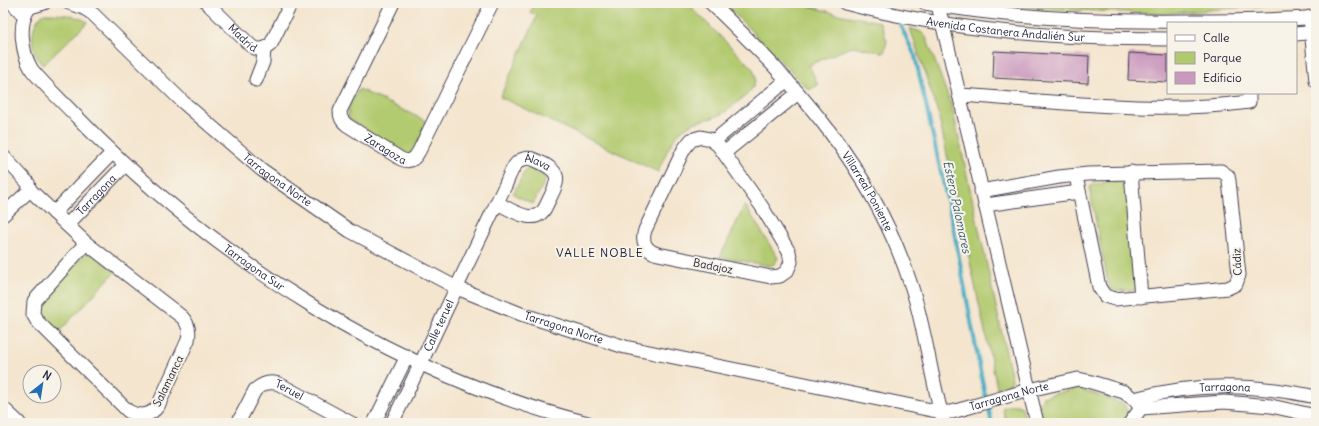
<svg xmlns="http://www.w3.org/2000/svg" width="1319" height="426" viewBox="0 0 1319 426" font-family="Delius,sans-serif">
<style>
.green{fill:#b2ca6f;stroke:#6a7655}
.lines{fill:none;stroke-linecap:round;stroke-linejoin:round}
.stream{stroke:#46adc6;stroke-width:4}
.building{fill:#cb99be}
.minor-casing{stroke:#423f51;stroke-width:15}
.minor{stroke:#fff;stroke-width:13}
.labels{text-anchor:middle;stroke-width:4;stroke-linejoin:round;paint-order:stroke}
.street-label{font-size:11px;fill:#22223b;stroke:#f7f3e8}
.water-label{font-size:12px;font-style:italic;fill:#305a73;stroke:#f7f3e8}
.neighbourhood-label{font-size:12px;letter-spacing:1px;fill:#22223b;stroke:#f7f3e8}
</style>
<rect width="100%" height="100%" fill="#f7f3e8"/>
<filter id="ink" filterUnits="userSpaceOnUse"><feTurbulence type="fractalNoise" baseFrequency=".025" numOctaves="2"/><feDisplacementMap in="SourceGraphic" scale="8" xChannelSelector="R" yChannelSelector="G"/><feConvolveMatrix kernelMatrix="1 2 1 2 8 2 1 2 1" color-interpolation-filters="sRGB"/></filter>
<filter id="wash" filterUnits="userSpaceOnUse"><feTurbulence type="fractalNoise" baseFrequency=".012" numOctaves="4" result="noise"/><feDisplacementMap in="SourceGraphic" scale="16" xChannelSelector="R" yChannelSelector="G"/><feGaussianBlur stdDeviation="0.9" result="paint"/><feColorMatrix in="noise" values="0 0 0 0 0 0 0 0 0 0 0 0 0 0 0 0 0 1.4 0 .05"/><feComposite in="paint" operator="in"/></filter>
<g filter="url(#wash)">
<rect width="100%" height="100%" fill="#f4e5ce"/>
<!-- green -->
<g class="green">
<path d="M535,3H687L752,68C762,85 747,95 735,104C730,108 725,113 720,115C710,120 697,120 688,126C672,135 665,156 658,172L500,97L537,16L530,12Z"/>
<polygon points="724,3 797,3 838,14 880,22 887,41 884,53 853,46 809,65 818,85 809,90"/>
<polygon points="987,3 1293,3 1163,14 1016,7"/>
<path d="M44,14C60,14 74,14 88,22L43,65C30,54 28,23 44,14Z"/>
<polygon points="910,28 921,32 926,37 952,107 1012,379 1011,383 997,388 938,113"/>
<path d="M359,89L428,122L416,151L407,157L350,120C344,109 354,98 359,89Z"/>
<polygon points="527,167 547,177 533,204 513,194"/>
<polygon points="1119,182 1126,184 1136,290 1113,291 1108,283 1089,187 1094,184"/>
<polygon points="745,205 778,258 774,264 770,266 720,257"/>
<polygon points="90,253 116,271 57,334 40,317 38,304 84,254"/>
<polygon points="1077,388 1124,404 1128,413 1121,423 1044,423 1039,403 1043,397"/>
<polygon points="1011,405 1017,405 1022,407 1026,423 1007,423 1002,408"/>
</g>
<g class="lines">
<!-- stream -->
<g class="stream">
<polyline points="885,3 891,11"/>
<polyline points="897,18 915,56 953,226 984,390 992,423"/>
</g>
</g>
<g id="blocks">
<!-- building -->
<g class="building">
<polygon points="994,51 1089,56 1088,83 993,78"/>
<polygon points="1129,53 1168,55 1168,82 1128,80"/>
</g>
</g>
</g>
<g filter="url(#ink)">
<use href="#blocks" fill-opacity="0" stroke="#423f51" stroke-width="1"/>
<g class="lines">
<!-- minor casing -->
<g class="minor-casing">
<g id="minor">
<polyline points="12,3 24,15"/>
<path id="s1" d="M44,3L30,7C17,22 22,54 32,70C46,87 63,102 78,118C217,261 393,374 588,423"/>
<path id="s2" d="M69,3L84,8L93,14L184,103L262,170L350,231L457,288L521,314L625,347L941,412H952L1029,390L1078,379L1088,381L1124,392L1134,399L1141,408"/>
<path id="s3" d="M207,3L251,46C258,51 265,50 271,44L291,3"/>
<path id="s4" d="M393,3L340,111C340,118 342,121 347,125L401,159C410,163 415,159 419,151L492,3"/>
<path id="s5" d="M711,3C799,87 874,169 912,288C926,332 931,379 944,423"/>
<path id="s6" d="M845,3C951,31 1059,39 1168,39"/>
<path d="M925,3C1011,18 1099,22 1185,21C1229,21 1273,21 1316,17"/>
<polyline points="938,5 1037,423"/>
<polyline points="1310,17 1316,81"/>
<polyline points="1296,34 1316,32"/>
<polyline points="256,80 263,62 264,49"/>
<path d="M959,95C1054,101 1154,115 1249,102V93"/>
<path d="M701,137L710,139L718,145L762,207L789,252L791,262L787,271L780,276L771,277L658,254C646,251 641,242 645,230L684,149L691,140Z"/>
<polyline points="714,141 787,80"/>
<polyline points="724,153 798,93"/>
<path d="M3,156L28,183L30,190L86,243L182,317C189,324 190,331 188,340L158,406C150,417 139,417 128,411L37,321L33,314L34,301L86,243"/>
<polyline points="1131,172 1141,297"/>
<polyline points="981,191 1059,177 1088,174 1221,171 1228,176 1229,181 1239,275 1236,284 1228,288 1115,299 1105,296 1099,287 1076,176"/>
<polyline points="985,205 1079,192"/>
<polyline points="54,213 112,153"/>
<polyline points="3,215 30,190"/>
<path id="s7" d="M67,225L125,165"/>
<path id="s8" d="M1134,399C1194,382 1256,384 1316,397"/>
<polyline points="3,408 19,423"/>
<polyline points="1141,408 1224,402 1271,406 1316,416"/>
<path id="s9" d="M238,423L255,390C263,383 270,381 279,384L351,423"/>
<polyline points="374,423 407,356"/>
<path id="s10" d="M392,423C422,362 450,301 479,240C488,222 496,204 505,186C508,179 511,170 516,164C521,158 529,157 535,160C566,173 558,181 546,206C536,228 512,210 497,203"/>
<polyline points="1130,423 1141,408"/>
</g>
</g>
<!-- minor -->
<use href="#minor" class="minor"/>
</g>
</g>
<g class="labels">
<!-- street labels -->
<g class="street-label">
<text dy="4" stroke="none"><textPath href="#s6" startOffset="163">Avenida Costanera Andalién Sur</textPath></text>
<text dy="4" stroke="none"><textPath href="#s3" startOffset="50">Madrid</textPath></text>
<text dy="4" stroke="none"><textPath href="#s4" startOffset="182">Zaragoza</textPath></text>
<text dy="4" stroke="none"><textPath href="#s10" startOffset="311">Álava</textPath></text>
<text dy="4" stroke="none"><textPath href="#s2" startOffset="275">Tarragona Norte</textPath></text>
<text dy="4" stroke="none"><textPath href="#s5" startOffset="246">Villarreal Poniente</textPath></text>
<text dy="4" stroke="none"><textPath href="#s7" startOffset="42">Tarragona</textPath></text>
<text transform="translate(1237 262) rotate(-93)" y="4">Cádiz</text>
<text transform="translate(713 266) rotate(11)" y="4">Badajoz</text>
<text dy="4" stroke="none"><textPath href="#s1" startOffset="379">Tarragona Sur</textPath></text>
<text dy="4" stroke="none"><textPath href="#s10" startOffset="108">Calle teruel</textPath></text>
<text dy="4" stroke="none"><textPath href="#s2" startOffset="599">Tarragona Norte</textPath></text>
<text transform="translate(168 381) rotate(-64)" y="4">Salamanca</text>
<text dy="4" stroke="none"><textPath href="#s8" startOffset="92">Tarragona</textPath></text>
<text dy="4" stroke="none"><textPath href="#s9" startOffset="75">Teruel</textPath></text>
<text dy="4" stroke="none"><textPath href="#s2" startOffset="1056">Tarragona Norte</textPath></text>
</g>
<!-- water labels -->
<g class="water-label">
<text transform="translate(957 207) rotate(78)" y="4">Estero Palomares</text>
</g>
<!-- neighbourhood labels -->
<g class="neighbourhood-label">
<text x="600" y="257">VALLE NOBLE</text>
</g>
</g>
<!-- margin -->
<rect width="1319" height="426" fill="none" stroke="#f7f3e8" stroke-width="16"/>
<!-- legend -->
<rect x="1167" y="22" width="130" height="72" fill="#f7f3e8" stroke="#a29fa3"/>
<rect x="1175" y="35" width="20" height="6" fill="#ffffff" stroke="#a29fa3"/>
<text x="1203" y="42" font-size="12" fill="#22223b">Calle</text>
<rect x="1175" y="52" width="20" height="12" fill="#b2ca6f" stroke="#a29fa3"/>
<text x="1203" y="62" font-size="12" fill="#22223b">Parque</text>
<rect x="1175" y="72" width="20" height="12" fill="#cb99be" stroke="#a29fa3"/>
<text x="1203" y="82" font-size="12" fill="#22223b">Edificio</text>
<!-- north arrow -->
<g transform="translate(42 384) rotate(30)"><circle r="19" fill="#f7f3e8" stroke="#a29fa3"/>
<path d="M0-3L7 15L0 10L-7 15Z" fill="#1f6fb2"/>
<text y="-6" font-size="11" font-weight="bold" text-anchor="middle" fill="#22223b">N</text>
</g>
</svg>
